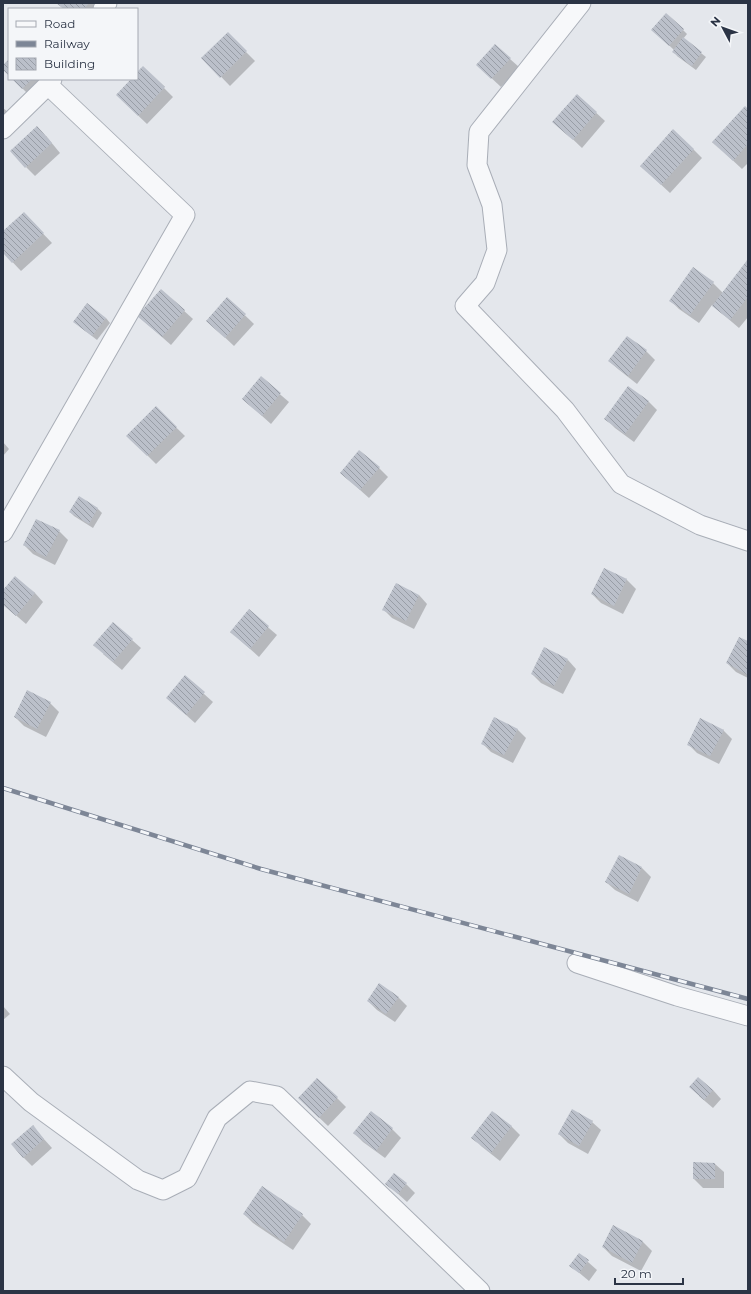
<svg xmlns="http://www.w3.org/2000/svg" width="751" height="1294" viewBox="0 0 751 1294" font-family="Montserrat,sans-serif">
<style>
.shadow{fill:#0003}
.building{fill:url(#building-back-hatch)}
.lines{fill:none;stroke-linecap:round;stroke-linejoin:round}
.street-casing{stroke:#a9aeb7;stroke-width:21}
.street{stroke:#f7f8fa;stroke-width:19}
.rail-casing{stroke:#7d8696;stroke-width:4.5}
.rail{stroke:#f4f6f9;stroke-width:3;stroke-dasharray:9;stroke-linecap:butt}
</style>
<defs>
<pattern id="building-back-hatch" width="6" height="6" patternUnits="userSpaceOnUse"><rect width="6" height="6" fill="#bbc0ca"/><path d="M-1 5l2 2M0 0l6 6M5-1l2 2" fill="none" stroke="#989da6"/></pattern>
</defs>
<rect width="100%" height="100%" fill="#e4e7ec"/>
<!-- shadow -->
<g class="shadow">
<polygon points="58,3 95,3 100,8 64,9"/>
<polygon points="683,30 687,34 683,39 706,57 696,70 677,56 674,50 657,34"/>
<polygon points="228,34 255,61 230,86 203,58"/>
<polygon points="510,59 519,67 501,87 486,73"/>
<polygon points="137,74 164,88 173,97 147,124 126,104 132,79 137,79"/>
<polygon points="13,79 50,79 31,97"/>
<polygon points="577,95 605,121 582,148 563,130"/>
<polygon points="3,108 8,112 3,118"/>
<polygon points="748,110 748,163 742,169 713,142"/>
<polygon points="46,136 60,153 35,176 26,167"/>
<polygon points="693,149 702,158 670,193 641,166"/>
<polygon points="32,222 52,243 21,271 3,252 3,233"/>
<polygon points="748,261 748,317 739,328 712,305 699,323 679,309 670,300 713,283 723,293"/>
<polygon points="161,290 193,319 171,345 138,316"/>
<polygon points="227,298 254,324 234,346 216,329"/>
<polygon points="106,318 110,323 97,340 79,326"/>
<polygon points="627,337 646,351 655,360 637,384 618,369 609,361"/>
<polygon points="261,378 289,402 271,424 243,399"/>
<polygon points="648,401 657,410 634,442 615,428 606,419"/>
<polygon points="156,408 185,436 156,464 128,436"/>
<polygon points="3,442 9,449 3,456"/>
<polygon points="379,468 388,477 369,498 341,473"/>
<polygon points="79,498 98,509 102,513 93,528 74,516 70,512"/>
<polygon points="59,531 68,540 55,565 33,554 24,545"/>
<polygon points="604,569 627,580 636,589 623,614 601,603 592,594"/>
<polygon points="3,592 35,593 43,602 26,624 3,604"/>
<polygon points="419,595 427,604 414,629 392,618 383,609"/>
<polygon points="249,611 277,635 259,657 231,632"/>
<polygon points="132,640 141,648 122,670 103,654"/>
<polygon points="748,642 748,678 736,672 727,663"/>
<polygon points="568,660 576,669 563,694 541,683 532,674"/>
<polygon points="185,677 213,702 195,723 167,698"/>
<polygon points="50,703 59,712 46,737 24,726 15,717"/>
<polygon points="517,729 526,738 513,763 491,752 482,743"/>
<polygon points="723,730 732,739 719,764 697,753 688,744"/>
<polygon points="619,857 642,868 651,877 638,902 615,890 606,882"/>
<polygon points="398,997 407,1006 395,1022 377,1010 368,1001"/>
<polygon points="3,1006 10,1014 3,1020"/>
<polygon points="713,1090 721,1099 713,1108 699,1096"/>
<polygon points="337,1098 346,1107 328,1126 308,1107"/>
<polygon points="371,1112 392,1129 401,1138 385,1158 363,1142 354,1133"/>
<polygon points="592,1122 601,1130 588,1154 568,1143 559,1134"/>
<polygon points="511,1126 520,1135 500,1161 481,1146 473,1137"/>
<polygon points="33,1127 52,1148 32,1166 23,1157"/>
<polygon points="694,1163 715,1164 724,1172 724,1188 703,1188 694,1179"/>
<polygon points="387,1184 406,1184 415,1193 407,1202"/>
<polygon points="244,1214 302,1215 311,1224 293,1250 253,1223"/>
<polygon points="614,1227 643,1242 652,1251 641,1271 612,1256 603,1247"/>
<polygon points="579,1254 597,1270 589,1281 571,1266"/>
</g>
<!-- building -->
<g class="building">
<polygon points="56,3 89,3 84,9 64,9"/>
<polygon points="666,13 684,29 669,46 651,30"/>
<polygon points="228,32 247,51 220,78 201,58"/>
<polygon points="683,37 702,52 692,66 672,52"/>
<polygon points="495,44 511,58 491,79 476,65"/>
<polygon points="9,59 9,76 3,70 3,65"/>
<polygon points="143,66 165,87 138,116 116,95 131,79 137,79 137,72"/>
<polygon points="12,79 32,79 22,89"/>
<polygon points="577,94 597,112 573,140 552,122"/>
<polygon points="745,106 748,109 748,144 733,161 712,142"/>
<polygon points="37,126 52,143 25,168 10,151"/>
<polygon points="673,129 694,149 661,185 640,166"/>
<polygon points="24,212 44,233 12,263 3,253 3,231"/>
<polygon points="748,259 748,297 730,320 712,306"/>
<polygon points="693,267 714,282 690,315 669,301"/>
<polygon points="161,289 185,310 162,337 137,316"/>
<polygon points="227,297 246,314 225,338 206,321"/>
<polygon points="87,303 106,318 92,336 73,322"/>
<polygon points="627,336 647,350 628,376 608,361"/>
<polygon points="261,376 281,393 262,416 242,399"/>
<polygon points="628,386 649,401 625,434 604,419"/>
<polygon points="156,406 177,427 147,456 126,436"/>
<polygon points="359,450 380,467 360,490 340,473"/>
<polygon points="79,496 98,508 89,524 69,512"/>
<polygon points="36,519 60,530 46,557 23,545"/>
<polygon points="604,568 627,579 614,606 591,594"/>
<polygon points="15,576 35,593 16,616 3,605 3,590"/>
<polygon points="396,583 419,595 406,621 382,610"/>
<polygon points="249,609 269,626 250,649 230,632"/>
<polygon points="113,622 133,639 113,662 93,645"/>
<polygon points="739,637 748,641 748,675 726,663"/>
<polygon points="544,647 568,659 554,686 531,674"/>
<polygon points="185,675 205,692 186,715 166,698"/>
<polygon points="27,690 51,702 37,729 14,717"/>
<polygon points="494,717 518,729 504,755 481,744"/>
<polygon points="700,718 724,730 710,756 687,745"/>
<polygon points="619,855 642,867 629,894 605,882"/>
<polygon points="379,983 399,997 386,1014 367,1001"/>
<polygon points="698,1077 713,1090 704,1100 689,1087"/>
<polygon points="317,1078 338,1097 319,1118 298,1098"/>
<polygon points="572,1109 593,1121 579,1146 558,1134"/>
<polygon points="371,1111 393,1128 376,1151 353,1133"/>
<polygon points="492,1111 512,1126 491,1153 471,1138"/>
<polygon points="33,1125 44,1139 23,1158 11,1144"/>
<polygon points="693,1162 715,1163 715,1179 693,1179"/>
<polygon points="394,1173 407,1183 398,1194 385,1184"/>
<polygon points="262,1186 303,1214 284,1242 243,1214"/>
<polygon points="613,1225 643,1241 632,1263 602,1247"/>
<polygon points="579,1253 589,1260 579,1273 569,1266"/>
</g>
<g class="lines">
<!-- street casing -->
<g class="street-casing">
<g id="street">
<polyline points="581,3 479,132 477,165 492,205 497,250 485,283 465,306 565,410 621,484 700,525 748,541"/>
<polyline points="103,9 107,3"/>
<polyline points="3,129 48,85 52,79"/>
<polyline points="3,532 185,215 48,85"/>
<polyline points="577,963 677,996 748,1016"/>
<polyline points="3,1076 31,1102 138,1180 163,1190 187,1178 217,1118 250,1091 277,1096 480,1291"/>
</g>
</g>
<!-- street -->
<use href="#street" class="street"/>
<!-- rail casing -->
<g class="rail-casing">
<polyline id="rail" points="3,788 261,869 748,999"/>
</g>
<!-- rail -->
<use href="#rail" class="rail"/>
</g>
<!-- border -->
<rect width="751" height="1294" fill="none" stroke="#2b3445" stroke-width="8"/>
<!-- legend -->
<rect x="8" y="8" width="130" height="72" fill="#f4f6f9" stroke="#a4a8b1"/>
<rect x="16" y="21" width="20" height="6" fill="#f7f8fa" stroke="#a4a8b1"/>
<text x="44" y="28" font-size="12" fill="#2b3445">Road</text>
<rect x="16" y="41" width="20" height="6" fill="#7d8696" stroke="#a4a8b1"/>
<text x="44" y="48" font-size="12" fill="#2b3445">Railway</text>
<rect x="16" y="58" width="20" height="12" fill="url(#building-back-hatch)" stroke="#a4a8b1"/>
<text x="44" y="68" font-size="12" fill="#2b3445">Building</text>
<!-- north arrow -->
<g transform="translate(723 28) rotate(311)" stroke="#f4f6f9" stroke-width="3" paint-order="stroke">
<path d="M0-3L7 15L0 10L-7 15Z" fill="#2b3445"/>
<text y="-6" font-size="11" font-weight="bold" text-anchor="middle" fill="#2b3445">N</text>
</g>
<!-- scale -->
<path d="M615 1278v6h68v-6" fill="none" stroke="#2b3445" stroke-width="2"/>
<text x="621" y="1278" font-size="12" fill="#2b3445" stroke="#f4f6f9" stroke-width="3" paint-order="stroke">20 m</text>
</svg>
